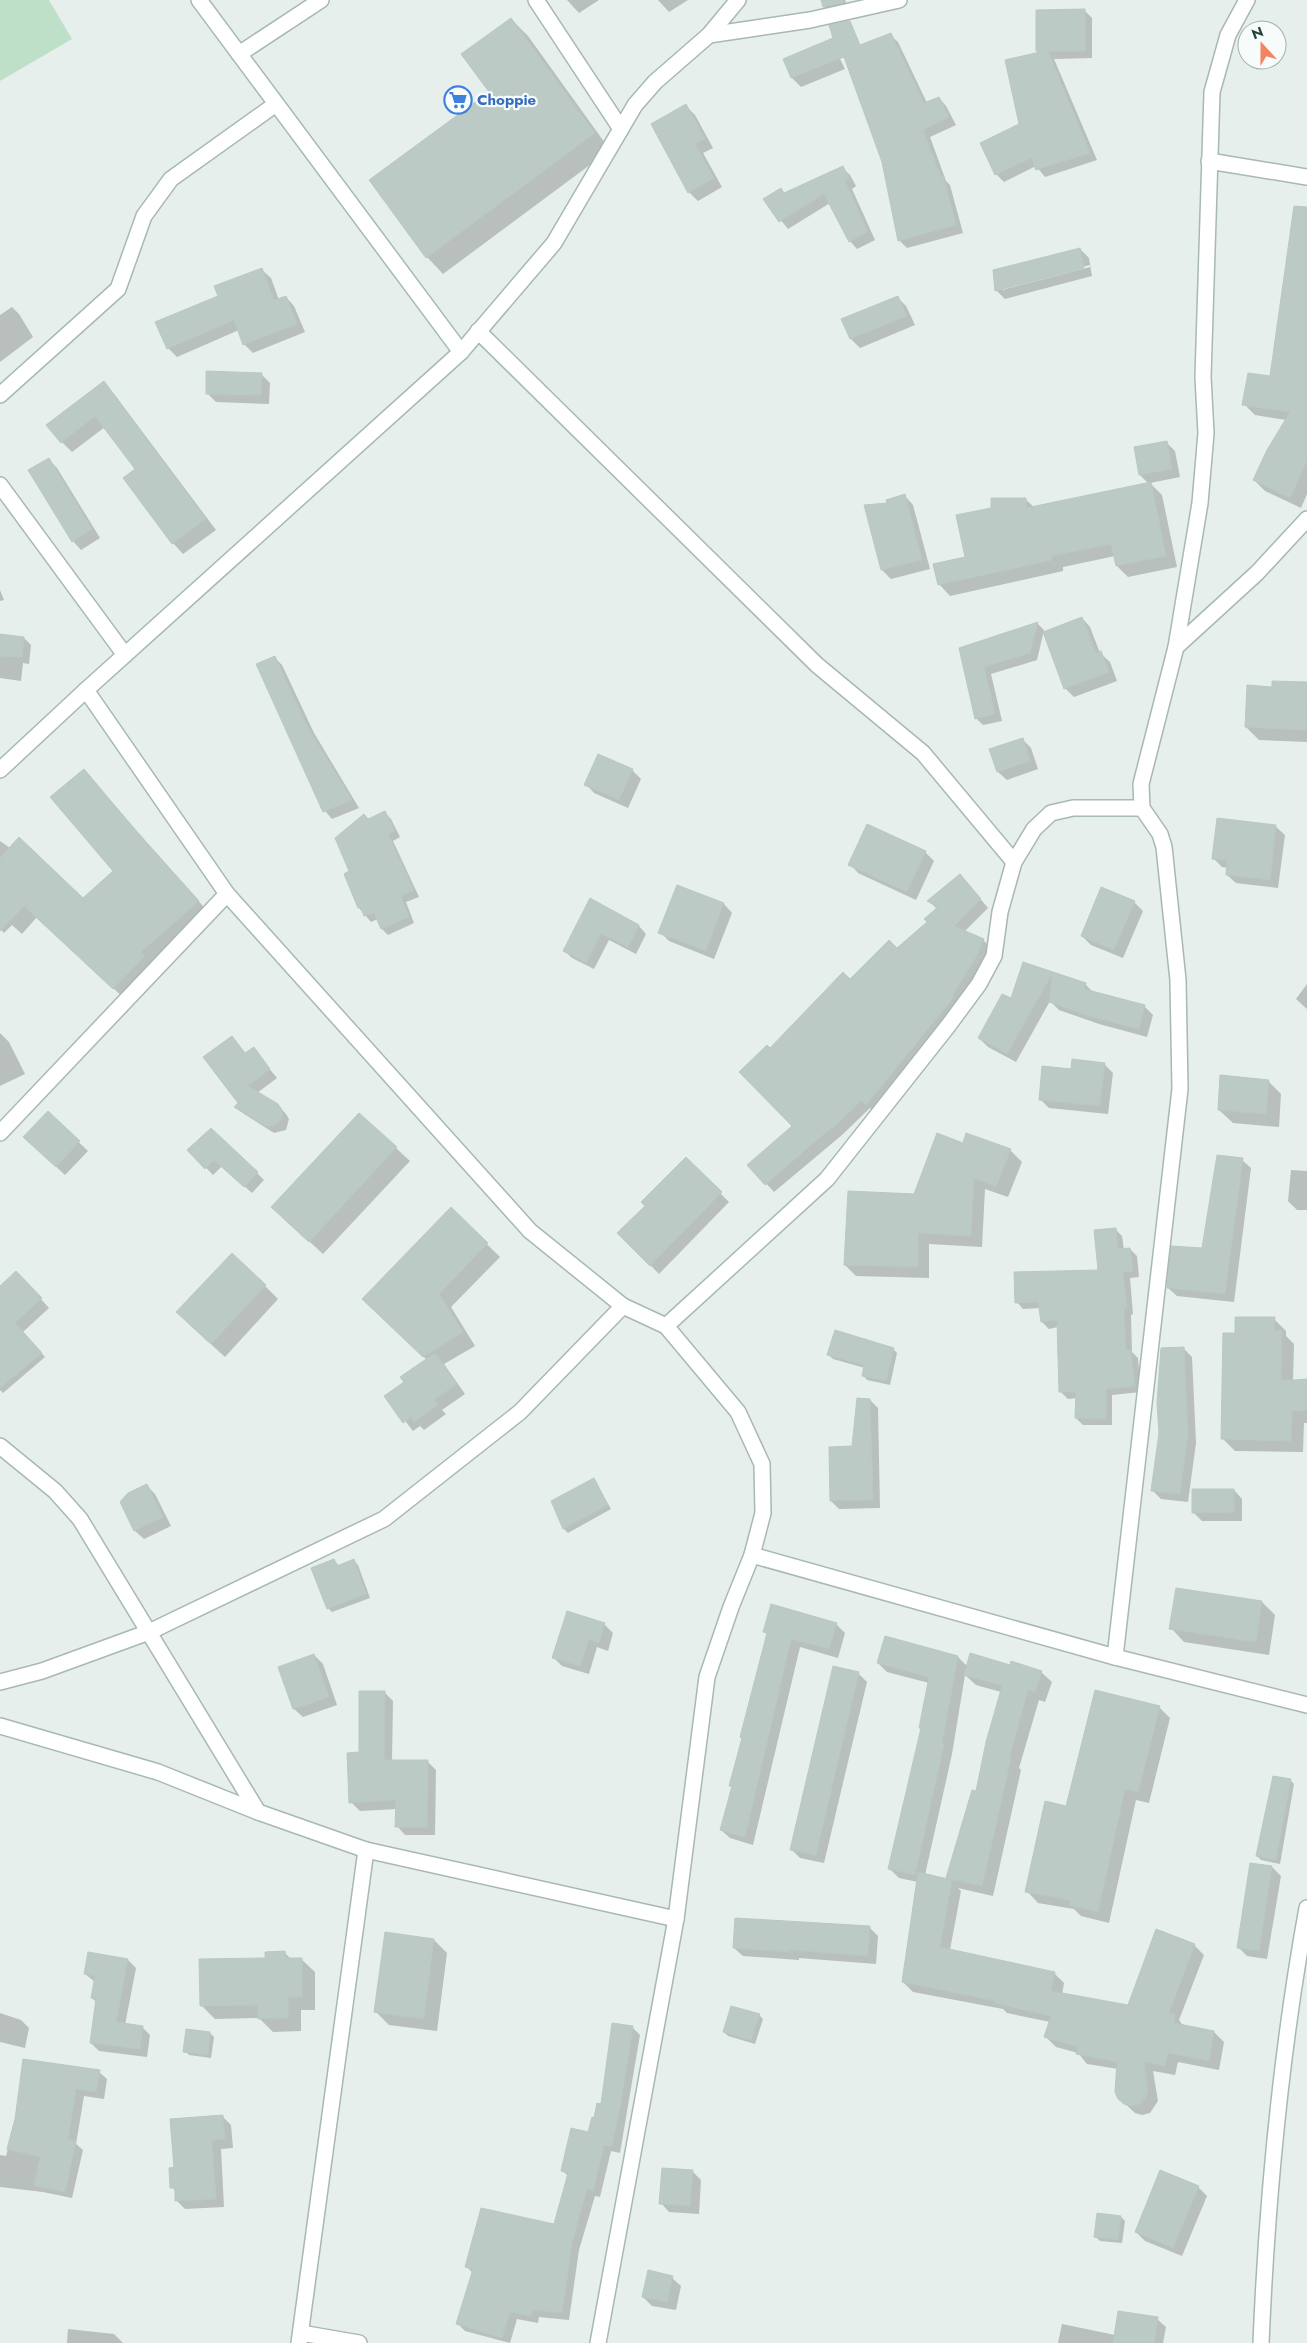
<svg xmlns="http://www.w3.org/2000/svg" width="1307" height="2343" viewBox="0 0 1307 2343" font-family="Jost,sans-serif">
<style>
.green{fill:#bfe0c8}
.shadow{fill:#0003;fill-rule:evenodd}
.building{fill:#bbcac4;stroke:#b8c9c2}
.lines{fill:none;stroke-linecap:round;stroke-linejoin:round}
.minor-casing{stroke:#a8b8b2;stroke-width:18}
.minor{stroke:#fff;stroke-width:15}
.labels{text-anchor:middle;stroke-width:4.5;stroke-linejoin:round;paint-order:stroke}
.shop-label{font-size:15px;font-weight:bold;fill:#366cbe;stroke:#f7fbf9;text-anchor:start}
</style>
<rect width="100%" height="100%" fill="#e6efeb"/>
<!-- green -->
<polygon class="green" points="0,0 49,0 72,39 0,81"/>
<!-- shadow -->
<g class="shadow">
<polygon points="567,0 599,0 579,13"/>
<polygon points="658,0 688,0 669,12"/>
<polygon points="822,0 845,0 849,10 831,14 824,7"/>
<polygon points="1084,10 1092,18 1092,58 1054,59 1097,160 1045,177 1036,166 1004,182 996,174 1021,125 1040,54 1037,51"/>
<polygon points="511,19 528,36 610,150 443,274 427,257 490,92"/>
<polygon points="890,35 898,42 927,103 939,98 946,106 956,125 930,137 946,181 950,185 963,233 907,248 899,240"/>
<polygon points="836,51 845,69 801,87 792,78 785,59"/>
<polygon points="686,106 695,115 713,148 703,153 722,187 698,201 689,192"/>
<polygon points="842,168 850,175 856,186 852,189 875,240 857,249 850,241 830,203 788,229 765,200 780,189 785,194"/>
<polygon points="1307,223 1307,494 1301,508 1265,491 1254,480 1286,420 1255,415 1244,404 1271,378"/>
<path d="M1080,249L1089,258L1092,276L1005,299L996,290ZM1090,265V267L1002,290V287Z"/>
<polygon points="262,270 271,278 279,300 286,297 294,306 305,332 253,353 244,344 239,330 177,357 168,348 219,296"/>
<polygon points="897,297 906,306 915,325 860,348 851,339 843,320"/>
<polygon points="12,307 19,314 33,337 0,362 0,315"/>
<polygon points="261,374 270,383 269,404 216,402 207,393"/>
<polygon points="103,383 114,394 216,530 183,554 173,543 137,470 105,427 72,452 62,442"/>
<polygon points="1166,442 1175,451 1180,477 1150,483 1162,495 1177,567 1128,577 1117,566 1115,556 1063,567 1063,571 950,596 939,584 966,558 992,509 1025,499 1034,507 1149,484 1140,475"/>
<polygon points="49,460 57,468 100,538 81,550 73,541"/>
<polygon points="905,496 913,505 930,569 891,579 882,570 866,506 888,504"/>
<polygon points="0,590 4,600 0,601"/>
<polygon points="1082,618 1090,627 1100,653 1110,662 1117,681 1074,697 1065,688"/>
<polygon points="1037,623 1044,630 1037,660 991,674 1002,721 983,725 976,718 960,649"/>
<polygon points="0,636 24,638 31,645 29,664 23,663 21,681 0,678"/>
<polygon points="274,657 282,665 314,733 359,808 332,819 325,811"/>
<polygon points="1274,682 1307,684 1307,742 1259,740 1246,727 1274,688"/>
<polygon points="1022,739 1031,748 1038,769 1007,780 998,772"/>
<polygon points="632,770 641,779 628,808 594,793 586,784"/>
<polygon points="84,771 210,914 126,1000 37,917 22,934 12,925 4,933 0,929 0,841 83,899 114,871"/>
<polygon points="385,813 391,819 400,837 393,841 419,897 406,902 414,923 388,935 382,929 378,919 371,922 359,908 345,874 351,871 369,820"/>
<polygon points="1218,819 1276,827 1285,835 1278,888 1236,883 1227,875 1228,868 1222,867 1213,858"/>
<polygon points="925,852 934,861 916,900 858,873 850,864"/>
<polygon points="967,883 988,908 964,932 983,940 991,948 960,1004 875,1112 870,1108 842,1135 774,1192 749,1165 794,1126 770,1050 850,981 897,950 929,922 937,909 929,901"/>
<polygon points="677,887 724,904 732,913 714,959 669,941 660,932"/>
<polygon points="590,900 639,926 646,934 636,954 609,940 594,969 572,958 565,951"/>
<polygon points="1134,902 1143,911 1123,958 1091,945 1082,936"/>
<polygon points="1024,963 1085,984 1094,993 1144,1006 1153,1015 1147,1037 1099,1024 1059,1010 1050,1001 1016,1062 988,1047 979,1038 1011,1000"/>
<polygon points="1307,984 1307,1009 1296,999"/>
<polygon points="0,1033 9,1042 25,1074 0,1086"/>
<polygon points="232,1038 246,1054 253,1049 277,1078 257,1093 278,1105 286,1114 289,1119 286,1130 274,1133 244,1114 236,1107 240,1104"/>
<polygon points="1104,1064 1113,1073 1108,1114 1049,1108 1040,1099 1072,1071"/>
<polygon points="1268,1081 1281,1094 1279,1127 1233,1123 1219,1110"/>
<polygon points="48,1113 88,1151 65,1175 34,1146"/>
<polygon points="359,1114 410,1161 323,1254 286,1220"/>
<polygon points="963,1144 1010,1150 1022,1162 1008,1197 985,1189 982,1247 929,1244 929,1278 856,1276 845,1265"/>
<polygon points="189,1150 257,1173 264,1180 252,1193 222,1166 213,1175"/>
<polygon points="686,1159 729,1202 659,1274 619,1233 646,1206"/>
<polygon points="1242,1160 1251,1168 1234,1302 1177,1296 1168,1288 1203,1250"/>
<polygon points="1291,1170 1307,1171 1307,1210 1297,1210 1288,1201"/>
<polygon points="451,1209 500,1257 451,1307 475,1346 444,1364 465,1394 442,1410 446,1414 424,1430 420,1426 413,1431 386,1396 406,1382 427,1360 377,1312"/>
<polygon points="1115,1229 1122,1236 1124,1250 1130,1249 1137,1256 1139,1277 1130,1278 1133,1314 1131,1315 1132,1352 1138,1358 1141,1392 1112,1395 1112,1425 1083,1425 1076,1418 1077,1398 1068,1399 1061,1392 1058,1327 1049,1329 1042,1322 1040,1308 1023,1309 1017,1302 1100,1271"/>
<polygon points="25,1281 49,1308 12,1342 0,1329 0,1288"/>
<polygon points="265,1286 278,1299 225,1357 191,1326"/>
<polygon points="1274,1319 1286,1331 1286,1336 1294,1344 1293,1382 1307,1381 1307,1423 1304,1423 1303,1452 1235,1451 1222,1438 1236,1334"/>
<polygon points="28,1338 45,1357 3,1393 0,1390 0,1362"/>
<polygon points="1183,1348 1192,1357 1196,1443 1188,1502 1161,1499 1152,1490"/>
<polygon points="893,1349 897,1353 890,1385 867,1380 863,1375 865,1368 833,1359 829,1355"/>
<polygon points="870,1400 878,1408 880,1508 839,1509 831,1501"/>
<polygon points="593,1479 611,1509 568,1533 564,1529 553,1502"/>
<polygon points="146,1485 155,1494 171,1526 144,1539 135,1531 121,1502"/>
<polygon points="1234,1490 1242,1499 1242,1521 1202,1521 1193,1512"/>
<polygon points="334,1560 339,1566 354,1561 358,1565 370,1598 332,1612 328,1608"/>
<polygon points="1262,1602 1275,1615 1269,1655 1184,1642 1171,1628"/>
<polygon points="604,1624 613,1633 608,1651 597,1647 589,1674 562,1666 553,1657"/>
<polygon points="836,1624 845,1633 838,1658 800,1647 753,1845 730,1838 721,1830 733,1788 731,1785 743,1739 741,1737 768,1635 765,1631"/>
<polygon points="314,1655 323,1664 337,1705 303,1717 294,1709 280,1667"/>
<path d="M958,1657L968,1667L1011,1666L1041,1672L1052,1682L1045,1702L1039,1700L1019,1768L1021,1770L993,1896L958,1888L961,1891L950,1950L1054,1973L1064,1983L1062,1995L1129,2007L1194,1945L1204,1955L1179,2020L1184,2027L1214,2032L1224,2042L1219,2070L1178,2062L1175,2075L1153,2071L1158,2101L1150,2113L1142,2115L1135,2113L1119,2098L1118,2069L1087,2064L1078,2053L1056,2047L1046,2037L1050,2022L1007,2013L1003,2009L913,1992L903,1982L918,1882L899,1878L890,1869L922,1730L920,1728L929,1683L887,1672L878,1663ZM965,1675L976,1685L1001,1692L977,1792L947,1878L951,1881L925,1875L952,1754Z"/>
<polygon points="858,1673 867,1682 824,1863 800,1858 791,1849"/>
<polygon points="384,1692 393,1701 392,1761 427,1761 436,1770 435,1835 405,1835 397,1826 397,1809 360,1811 351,1802 360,1753"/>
<polygon points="1159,1707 1170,1718 1149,1803 1136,1800 1109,1923 1081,1916 1074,1909 1038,1903 1027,1891 1067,1807"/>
<polygon points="1290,1780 1294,1784 1280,1864 1261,1860 1257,1856"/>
<polygon points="1272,1867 1281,1876 1267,1959 1247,1956 1238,1947"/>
<polygon points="870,1928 878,1936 876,1964 799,1958 799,1960 743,1956 734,1948"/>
<polygon points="434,1940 447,1953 437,2031 389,2025 376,2012"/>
<polygon points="89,1953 128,1960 136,1968 125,2025 142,2027 150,2035 147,2057 99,2051 91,2043 96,2002 92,1998 95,1982 85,1974"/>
<polygon points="285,1953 291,1959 301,1959 315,1972 315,2010 301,2010 301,2031 273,2032 259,2018 215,2019 201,2005 266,1959"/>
<polygon points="0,2013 21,2020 29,2028 25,2048 0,2042"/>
<polygon points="759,2015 763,2019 755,2044 728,2036 724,2032"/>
<polygon points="633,2028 640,2035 620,2153 611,2151 600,2197 595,2196 579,2250 569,2320 539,2317 538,2323 517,2319 510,2343 465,2331 457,2323 473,2273 466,2266 555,2225 569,2177 563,2171 589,2133 602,2106"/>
<polygon points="210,2033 214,2037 211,2058 189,2055 185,2051"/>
<polygon points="99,2072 107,2079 104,2099 84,2096 76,2144 83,2150 72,2198 43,2192 0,2187 0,2155 6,2156 16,2119"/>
<polygon points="222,2116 231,2125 233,2148 221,2149 224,2207 185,2209 177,2201 176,2192 172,2187 176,2169"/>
<polygon points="692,2171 701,2180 699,2214 669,2212 661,2203"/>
<polygon points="1198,2187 1207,2196 1182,2256 1145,2241 1136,2232"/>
<polygon points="1121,2217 1125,2221 1122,2243 1100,2241 1096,2237"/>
<polygon points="672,2278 681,2286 676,2310 652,2306 643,2297"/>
<polygon points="1157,2319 1166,2327 1163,2343 1058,2343 1062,2324 1115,2335"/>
<polygon points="68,2329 114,2334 123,2343 67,2343"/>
</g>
<!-- building -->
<g class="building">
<polygon points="821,0 842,0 843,3 823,7"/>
<polygon points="1085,9 1085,51 1048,51 1090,153 1036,170 1031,158 995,175 980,143 1019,124 1005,60 1044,51 1036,51 1036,10"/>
<polygon points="511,18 595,133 426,258 369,180 489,92 461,54"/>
<polygon points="850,21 860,45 891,33 924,103 939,97 949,117 923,130 941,177 943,176 956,225 898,241 882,162 844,57 791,78 783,59 833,38 829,25"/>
<polygon points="686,104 705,139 695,144 714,178 688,193 651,124"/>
<polygon points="843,166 849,178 845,181 868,232 849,242 824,194 779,222 763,199 781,188 784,193"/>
<polygon points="1294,206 1307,207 1307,460 1290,498 1253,480 1267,450 1290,412 1242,405 1248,373 1270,376"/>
<polygon points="1080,248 1084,268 995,291 993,270"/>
<polygon points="262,268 274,300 286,296 297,324 243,345 234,320 167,349 155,322 218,296 214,286"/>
<polygon points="898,296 907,316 850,339 841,319"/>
<polygon points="206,371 262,373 261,395 206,394"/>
<polygon points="104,381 206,519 172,544 123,478 135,469 95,416 61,443 46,425"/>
<polygon points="1167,441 1172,469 1139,475 1134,447"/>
<polygon points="49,458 92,529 72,542 28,470"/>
<polygon points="1151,482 1166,556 1116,566 1111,544 1052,556 1052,560 938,585 933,564 965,557 956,515 991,508 991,498 1026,498 1026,508"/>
<polygon points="905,494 922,560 881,570 864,505 887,503 886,500"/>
<polygon points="1082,617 1096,653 1101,651 1109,672 1064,689 1043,632"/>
<polygon points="1038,622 1030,653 984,667 995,714 975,719 959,648"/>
<polygon points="0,634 24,637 22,657 0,656"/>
<polygon points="275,656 306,724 352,800 323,812 256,664"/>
<polygon points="1272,681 1307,682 1306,730 1245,727 1247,685 1272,687"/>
<polygon points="1023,738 1030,761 997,772 989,749"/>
<polygon points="598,754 633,769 619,800 584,785"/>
<polygon points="84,769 137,832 199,901 141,952 145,956 113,989 24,906 0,931 0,858 19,837 83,898 113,871 50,797"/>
<polygon points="385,811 395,831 388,834 414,890 401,896 409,917 381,929 374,913 364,916 361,907 358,908 344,874 349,871 335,838 364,814 368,819"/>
<polygon points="1217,818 1276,825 1270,880 1226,875 1227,861 1212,859"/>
<polygon points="867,824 926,851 907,892 848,865"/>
<polygon points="960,874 981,899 954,926 984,939 976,957 952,996 954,997 866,1105 861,1101 833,1128 832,1127 765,1185 747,1165 792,1126 739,1072 767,1045 770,1048 843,972 850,979 889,940 897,948 927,922 924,919 938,907 927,901"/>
<polygon points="677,885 724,903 706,951 658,933"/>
<polygon points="1101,887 1135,901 1114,950 1081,936"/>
<polygon points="590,898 639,925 628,947 601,934 586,963 563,951"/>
<polygon points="1023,962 1086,983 1084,989 1145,1005 1139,1029 1089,1016 1049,1002 1052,974 1007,1054 978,1038 1002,994 1011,998"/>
<polygon points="232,1036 245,1053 254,1047 270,1069 248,1086 278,1104 282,1110 282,1117 278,1123 272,1126 265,1126 234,1107 238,1103 203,1057"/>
<polygon points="1072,1059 1105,1063 1100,1106 1039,1100 1042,1066 1071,1069"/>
<polygon points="1220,1075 1269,1080 1266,1114 1218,1110"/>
<polygon points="48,1111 80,1141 56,1167 23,1137"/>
<polygon points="359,1113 397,1147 309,1242 271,1207"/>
<polygon points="211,1128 258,1172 244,1187 214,1160 205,1169 187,1150"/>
<polygon points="937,1133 963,1143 966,1133 1011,1149 996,1187 974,1178 971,1236 918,1233 918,1267 844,1265 848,1191 914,1194"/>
<polygon points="1217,1155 1243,1158 1225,1294 1167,1288 1171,1246 1202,1248"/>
<polygon points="686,1157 722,1192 650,1266 617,1233 645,1206 641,1202"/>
<polygon points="451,1207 488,1243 439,1294 463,1332 423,1357 362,1299"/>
<polygon points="1116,1228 1118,1249 1130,1248 1133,1271 1123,1272 1127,1308 1124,1308 1126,1350 1131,1350 1135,1386 1106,1389 1106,1419 1075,1418 1076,1392 1059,1392 1057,1320 1041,1322 1038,1302 1015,1303 1014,1272 1098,1270 1094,1230"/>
<polygon points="232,1253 266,1285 211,1344 176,1312"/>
<polygon points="16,1271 42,1298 15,1323 42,1353 0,1388 0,1286"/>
<polygon points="1235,1317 1275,1317 1274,1330 1282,1331 1281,1381 1307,1379 1307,1410 1292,1411 1291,1441 1221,1439 1223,1333 1235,1333"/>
<polygon points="835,1330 894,1348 886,1381 862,1376 864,1365 827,1355"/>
<polygon points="1184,1347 1188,1434 1180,1494 1151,1491 1159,1433 1157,1403 1161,1348"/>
<polygon points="435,1353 457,1384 434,1400 438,1405 414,1422 411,1417 403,1423 384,1396 404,1382 400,1377"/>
<polygon points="857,1398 870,1399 873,1500 830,1501 829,1447 852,1446"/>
<polygon points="594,1478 608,1505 563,1529 551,1501"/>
<polygon points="147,1484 163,1517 134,1531 120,1502 128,1493"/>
<polygon points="1192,1489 1234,1489 1234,1512 1192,1513"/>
<polygon points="334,1559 337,1566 354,1559 366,1594 327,1609 311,1568"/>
<polygon points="1176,1588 1262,1601 1256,1642 1169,1629"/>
<polygon points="771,1604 837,1623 829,1649 791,1639 745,1837 720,1830 732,1786 729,1786 742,1738 740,1737 767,1633 763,1632"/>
<polygon points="567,1611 605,1623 599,1643 589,1639 580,1666 552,1658"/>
<polygon points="885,1636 958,1656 942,1743 944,1744 915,1875 888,1869 921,1728 919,1728 929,1677 877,1663"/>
<polygon points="970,1653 1010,1665 1011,1661 1042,1671 1035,1692 1028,1690 1009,1758 1011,1758 982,1886 946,1878 972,1790 976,1791 986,1742 1002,1686 964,1675"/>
<polygon points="314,1654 329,1697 293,1709 278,1667"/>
<polygon points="833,1666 859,1672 816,1855 790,1850"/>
<polygon points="1095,1690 1160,1706 1138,1792 1125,1789 1098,1912 1069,1905 1070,1900 1025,1892 1045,1801 1066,1806"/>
<polygon points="359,1691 385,1691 384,1760 428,1760 427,1827 395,1827 396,1800 349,1803 347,1753 359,1752"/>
<polygon points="1273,1776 1291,1779 1276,1860 1256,1856"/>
<polygon points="1250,1863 1272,1866 1259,1951 1237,1948"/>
<polygon points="918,1872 952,1880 940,1947 1055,1972 1051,1991 1128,2005 1156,1929 1195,1944 1169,2013 1175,2014 1174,2023 1214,2031 1209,2061 1168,2053 1165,2066 1144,2062 1148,2091 1145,2098 1140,2104 1132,2106 1124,2104 1118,2099 1115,2092 1117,2062 1076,2054 1078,2047 1044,2037 1051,2016 995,2003 995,2001 902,1982"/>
<polygon points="735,1918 870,1926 868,1956 790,1950 790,1952 733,1948"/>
<polygon points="385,1932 434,1939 424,2019 374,2012"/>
<polygon points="285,1951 286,1958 302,1958 302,1997 288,1997 288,2018 258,2019 258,2005 200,2006 199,1959 265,1958 265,1952"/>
<polygon points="88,1952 128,1959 116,2022 143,2026 140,2049 90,2043 96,1999 91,1998 95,1976 84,1974"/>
<polygon points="731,2006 760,2014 751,2040 723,2032"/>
<polygon points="612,2023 633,2026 620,2108 612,2146 604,2145 593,2191 587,2189 572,2243 562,2313 532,2310 531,2316 510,2312 502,2338 456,2324 473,2269 465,2267 481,2208 554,2224 568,2173 561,2171 571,2128 588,2132 592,2117 594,2118 597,2103 601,2104"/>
<polygon points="186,2029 210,2032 208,2055 183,2052"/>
<polygon points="23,2059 100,2070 96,2092 76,2089 68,2140 76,2141 65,2192 34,2186 40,2157 7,2149 15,2119"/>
<polygon points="223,2115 225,2139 212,2140 216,2199 175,2201 175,2188 170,2188 169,2168 174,2167 170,2119"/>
<polygon points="662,2168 693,2170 690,2206 659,2204"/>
<polygon points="1160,2170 1199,2186 1173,2248 1135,2232"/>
<polygon points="1097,2213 1121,2216 1118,2240 1094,2237"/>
<polygon points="648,2270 673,2276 667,2302 642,2297"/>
<polygon points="1118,2311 1158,2317 1154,2343 1113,2343"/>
</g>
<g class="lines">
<!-- minor casing -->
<g class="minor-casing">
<g id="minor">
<polyline points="199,0 461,352"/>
<polyline points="536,0 621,129"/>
<polyline points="709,35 810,20 899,0"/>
<polyline points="239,54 321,0"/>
<polyline points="1209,161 1307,177"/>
<polyline points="478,331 817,665 923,753 1014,862"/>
<polyline points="0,395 118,289 144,216 171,179 276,104"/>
<polyline points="0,485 125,655"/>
<polyline points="1176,647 1257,573 1307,519"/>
<polyline points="86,690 227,894 530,1231 623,1306 666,1326 738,1412 762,1464 763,1513 752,1555 731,1607 707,1677 676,1919 598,2343"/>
<polyline points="0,770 86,690 461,352 554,243 635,105 655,82 709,35 738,0"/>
<polyline points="0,1133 227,894"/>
<polyline points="666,1326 827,1179 948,1026 979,984 994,956 1000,912 1014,862 1034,829 1051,813 1073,808 1142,808"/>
<polyline points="0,1446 55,1491 80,1519 258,1812"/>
<polyline points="752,1555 1115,1657 1307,1705"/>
<polyline points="1115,1657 1180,1089 1178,980 1164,847 1160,834 1142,808 1141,784 1176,647 1200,503 1206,433 1203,377 1212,92 1228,35 1247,0"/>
<polyline points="0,1682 42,1671 149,1632 384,1519 520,1412 623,1306"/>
<polyline points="0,1726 158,1772 258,1812 366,1850 676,1919"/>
<polyline points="301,2333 359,2343"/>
<polyline points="299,2343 366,1850"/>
<path d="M1261,2343C1267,2198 1281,2051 1307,1908"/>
</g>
</g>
<!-- minor -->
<use href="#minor" class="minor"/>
</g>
<!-- icons -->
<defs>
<g id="supermarket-ring" transform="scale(1.4375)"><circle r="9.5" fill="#f7fbf9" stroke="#3f7fe0" stroke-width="1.5"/><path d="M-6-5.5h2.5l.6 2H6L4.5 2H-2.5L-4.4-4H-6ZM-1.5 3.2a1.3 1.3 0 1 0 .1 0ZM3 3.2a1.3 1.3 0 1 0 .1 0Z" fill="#3f7fe0"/></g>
</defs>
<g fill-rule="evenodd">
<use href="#supermarket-ring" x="458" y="100"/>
</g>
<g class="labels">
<!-- shop labels -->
<g class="shop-label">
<text x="477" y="105">Choppie</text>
</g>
</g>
<!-- north arrow -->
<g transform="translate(1262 45) rotate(339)"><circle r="24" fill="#f7fbf9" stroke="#a3b1ad"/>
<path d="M0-4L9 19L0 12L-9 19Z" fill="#f4845f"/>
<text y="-8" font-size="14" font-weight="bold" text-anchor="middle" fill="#24423a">N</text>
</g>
</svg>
